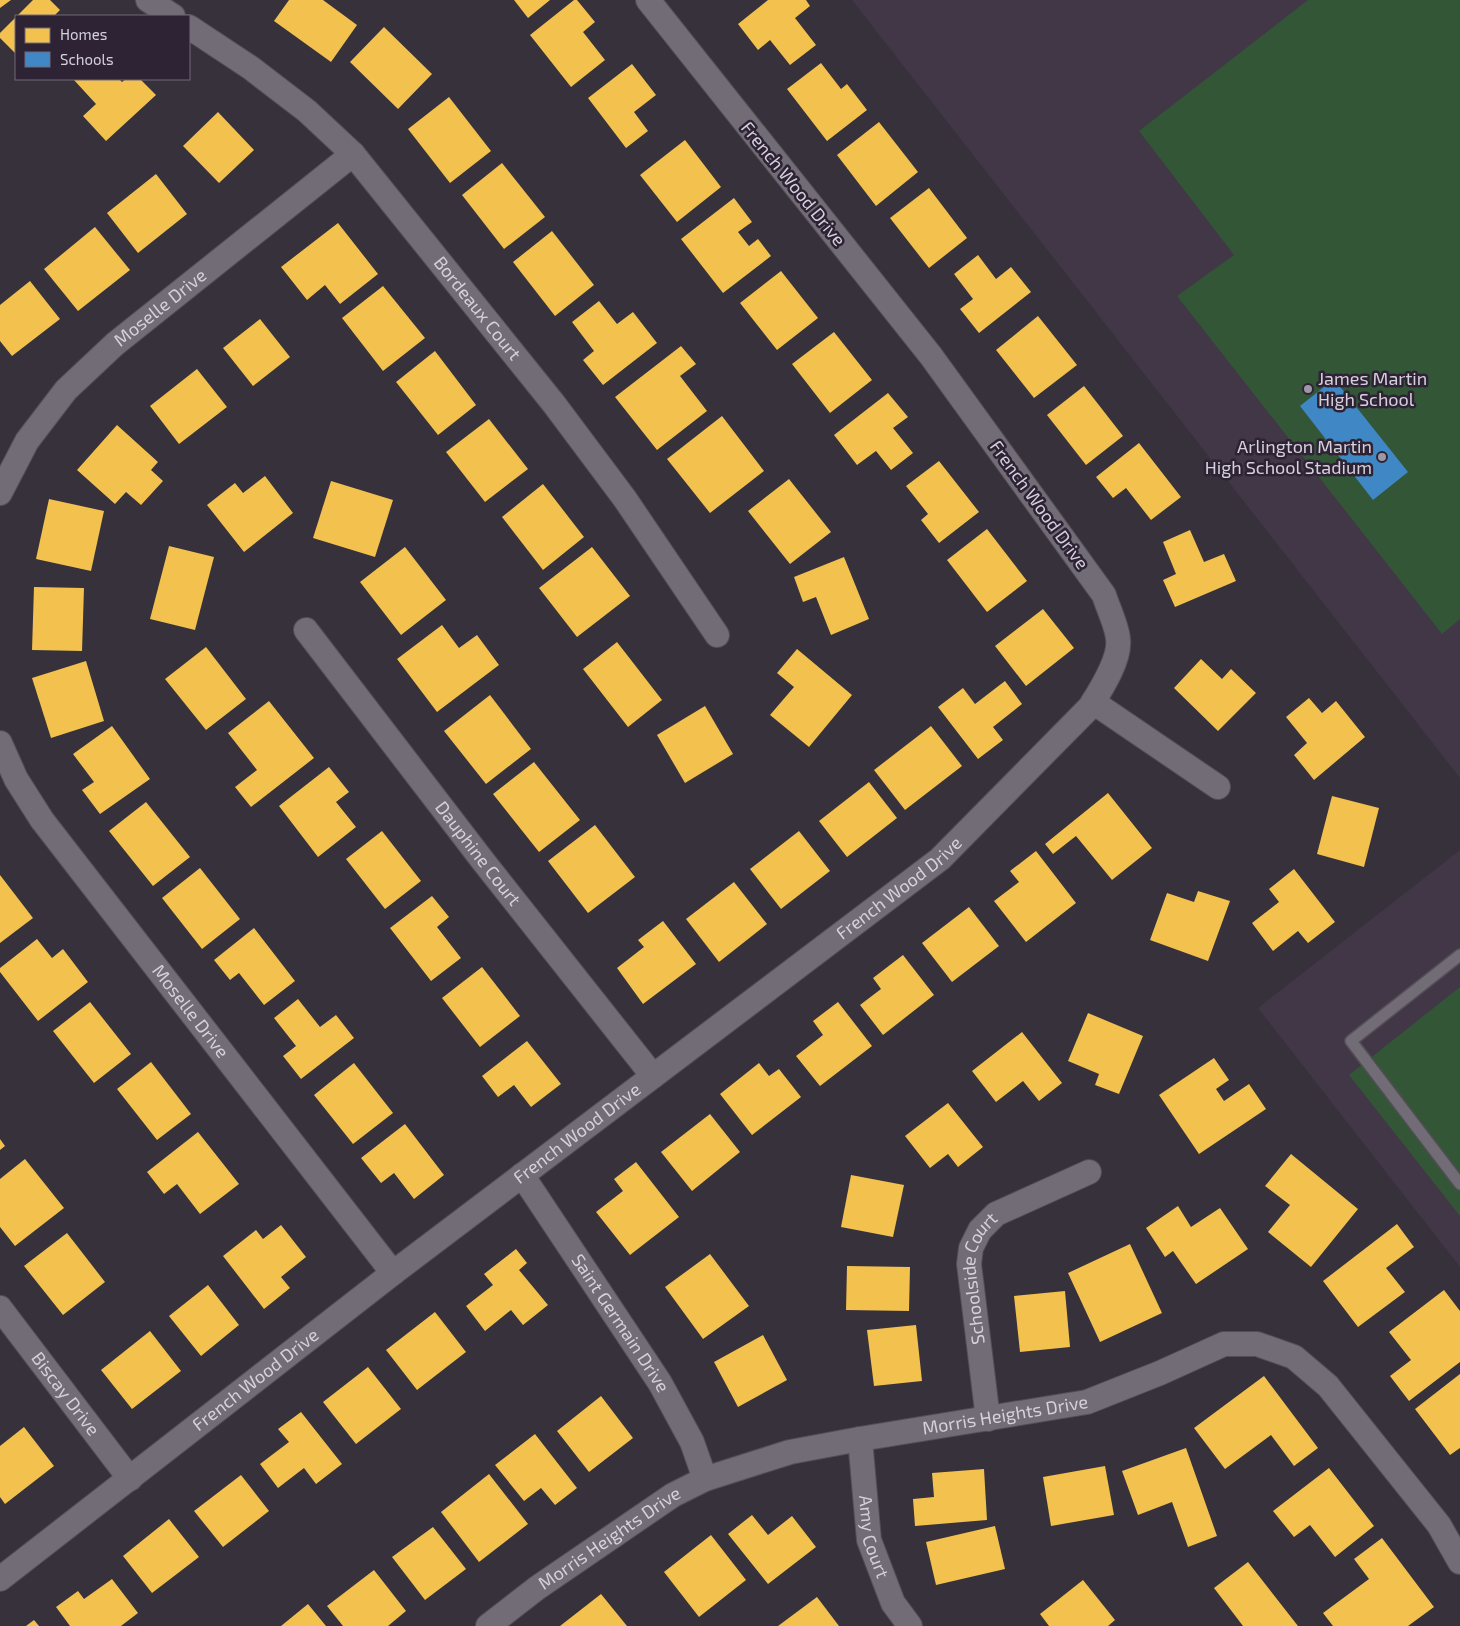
<svg xmlns="http://www.w3.org/2000/svg" width="1460" height="1626" viewBox="0 0 1460 1626" font-family="'Exo 2',sans-serif">
<style>
.education{fill:#413746}
.green{fill:#335637}
.homes{fill:#f2c14e}
.schools{fill:#3f88c5}
.lines{fill:none;stroke-linecap:round;stroke-linejoin:round}
.service-casing{stroke:#534e56;stroke-width:14}
.minor-casing{stroke:#534e56;stroke-width:26}
.service{stroke:#716c75;stroke-width:11}
.minor{stroke:#716c75;stroke-width:24}
.poi-dot{fill:#9e98a4;stroke:#2d2335;stroke-width:2}
.labels{text-anchor:middle;stroke-width:5;stroke-linejoin:round;paint-order:stroke}
.street-label{font-size:18px;fill:#d6d0dc;stroke:#2d2335}
.poi-label{font-size:18px;fill:#d6d0dc;stroke:#2d2335;text-anchor:start}
</style>
<rect width="100%" height="100%" fill="#36313b"/>
<!-- education -->
<g class="education">
<polygon points="852,0 1460,0 1460,778"/>
<polygon points="1460,850 1460,1267 1258,1008"/>
</g>
<!-- green -->
<g class="green">
<polygon points="1308,0 1460,0 1460,619 1442,634 1177,296 1234,255 1139,131"/>
<polygon points="1460,987 1460,1216 1349,1075"/>
</g>
<!-- homes -->
<g class="homes">
<polygon points="0,0 11,0 0,8"/>
<polygon points="33,0 50,0 60,10 54,16 17,16"/>
<polygon points="289,0 323,0 357,25 331,62 274,21"/>
<polygon points="514,0 550,0 528,18"/>
<polygon points="574,0 577,0 595,22 583,32 605,60 571,87 530,35"/>
<polygon points="768,0 806,0 810,6 795,18 816,45 790,65 770,40 758,50 738,24"/>
<polygon points="16,17 16,54 0,38 0,33"/>
<polygon points="384,27 432,74 398,109 350,62"/>
<polygon points="821,63 841,89 847,84 867,110 827,141 787,89"/>
<polygon points="632,64 656,95 634,112 648,131 626,148 588,98"/>
<polygon points="75,79 119,79 122,82 126,79 140,79 156,95 106,141 83,116 96,104 74,80"/>
<polygon points="449,97 491,151 450,183 408,129"/>
<polygon points="218,112 254,150 219,183 183,146"/>
<polygon points="879,122 918,172 876,206 837,155"/>
<polygon points="685,140 721,187 677,222 640,175"/>
<polygon points="502,163 545,217 504,249 462,195"/>
<polygon points="156,174 187,214 138,253 107,213"/>
<polygon points="929,188 967,238 929,268 890,218"/>
<polygon points="734,198 752,222 738,232 749,246 758,239 771,256 723,293 681,239"/>
<polygon points="338,223 378,274 340,304 325,285 307,300 281,267"/>
<polygon points="95,227 130,270 78,311 44,269"/>
<polygon points="552,231 594,285 555,316 513,262"/>
<polygon points="978,255 996,279 1011,267 1031,292 979,333 960,309 973,299 954,274"/>
<polygon points="781,271 818,318 777,350 740,303"/>
<polygon points="30,281 60,319 12,356 0,341 0,305"/>
<polygon points="383,286 425,338 383,371 342,318"/>
<polygon points="599,301 617,324 633,312 657,343 603,385 583,360 594,351 572,322"/>
<polygon points="1038,316 1077,365 1034,398 996,350"/>
<polygon points="260,319 290,357 253,386 223,348"/>
<polygon points="834,332 872,380 830,413 792,364"/>
<polygon points="681,346 696,364 680,376 707,411 657,450 615,397"/>
<polygon points="435,351 476,405 438,435 396,382"/>
<polygon points="197,369 227,407 179,444 150,406"/>
<polygon points="1084,386 1123,436 1086,465 1047,415"/>
<polygon points="888,393 908,417 893,428 913,453 891,470 876,451 857,465 834,435"/>
<polygon points="722,416 764,471 710,513 667,459"/>
<polygon points="489,419 528,469 485,502 446,452"/>
<polygon points="117,425 158,462 151,470 163,481 141,505 126,492 115,504 77,470"/>
<polygon points="1139,443 1181,497 1151,520 1126,488 1113,498 1096,477"/>
<polygon points="939,461 979,512 939,543 921,520 928,514 906,486"/>
<polygon points="265,476 293,513 244,552 207,505 235,483 243,493"/>
<polygon points="789,479 831,532 790,564 748,511"/>
<polygon points="331,481 393,500 375,557 313,538"/>
<polygon points="543,484 584,537 543,570 502,517"/>
<polygon points="49,499 104,511 91,571 36,559"/>
<polygon points="987,529 1027,581 987,612 947,560"/>
<polygon points="1190,530 1204,562 1224,554 1236,581 1175,607 1163,580 1176,574 1163,542"/>
<polygon points="169,546 214,557 195,630 150,619"/>
<polygon points="405,547 446,600 401,635 360,582"/>
<polygon points="592,547 630,596 577,637 539,588"/>
<polygon points="844,557 869,619 831,635 816,597 803,602 794,577"/>
<polygon points="34,587 84,588 82,651 32,650"/>
<polygon points="1043,609 1074,648 1026,686 995,646"/>
<polygon points="442,625 459,648 477,635 499,665 437,712 397,659"/>
<polygon points="617,642 662,700 628,727 583,669"/>
<polygon points="206,647 246,699 206,730 165,679"/>
<polygon points="797,649 852,695 809,747 770,715 794,687 777,673"/>
<polygon points="1201,659 1222,679 1231,669 1256,693 1218,731 1174,688"/>
<polygon points="86,661 104,721 51,738 32,678"/>
<polygon points="1005,681 1022,704 993,727 1003,740 978,759 938,707 963,688 975,704"/>
<polygon points="490,695 531,749 486,784 444,731"/>
<polygon points="1309,698 1322,713 1336,701 1365,737 1314,780 1294,755 1307,743 1286,717"/>
<polygon points="269,701 314,758 251,807 235,787 257,770 228,733"/>
<polygon points="705,706 733,754 685,783 657,735"/>
<polygon points="112,726 150,779 100,814 82,790 94,782 73,754"/>
<polygon points="931,726 962,766 905,810 874,770"/>
<polygon points="534,762 580,820 539,852 493,794"/>
<polygon points="329,767 349,792 336,802 356,827 318,857 279,806"/>
<polygon points="869,782 897,818 847,857 819,821"/>
<polygon points="1108,793 1152,848 1112,880 1076,836 1053,854 1045,844"/>
<polygon points="1332,796 1379,808 1364,867 1317,854"/>
<polygon points="146,802 190,857 153,886 109,831"/>
<polygon points="595,825 635,877 588,913 548,861"/>
<polygon points="382,831 421,881 385,909 346,859"/>
<polygon points="799,831 830,871 781,909 750,869"/>
<polygon points="1036,851 1076,903 1026,942 994,901 1019,882 1010,871"/>
<polygon points="200,868 240,919 202,949 162,898"/>
<polygon points="1294,869 1335,922 1308,943 1298,931 1273,951 1252,923 1279,902 1269,889"/>
<polygon points="0,875 33,918 0,943"/>
<polygon points="734,882 767,924 719,962 686,919"/>
<polygon points="1198,891 1230,901 1208,961 1150,940 1167,893 1194,902"/>
<polygon points="432,896 449,917 437,927 461,958 431,981 390,928"/>
<polygon points="969,907 999,946 952,982 922,943"/>
<polygon points="663,921 696,964 643,1004 617,968 644,947 638,940"/>
<polygon points="254,928 295,981 264,1005 239,973 230,980 214,960"/>
<polygon points="37,939 52,958 63,949 88,982 38,1021 0,972 0,968"/>
<polygon points="903,955 934,995 883,1035 860,1005 881,989 873,978"/>
<polygon points="482,967 520,1016 480,1047 442,998"/>
<polygon points="298,999 320,1027 336,1015 354,1038 301,1079 283,1056 296,1046 274,1018"/>
<polygon points="90,1002 131,1054 94,1083 53,1031"/>
<polygon points="838,1002 872,1046 820,1086 796,1056 823,1035 813,1021"/>
<polygon points="1088,1013 1143,1036 1119,1094 1095,1085 1099,1074 1068,1061"/>
<polygon points="1022,1032 1062,1083 1039,1101 1023,1081 996,1102 972,1071"/>
<polygon points="527,1041 561,1084 531,1107 514,1085 498,1097 482,1076"/>
<polygon points="1214,1058 1229,1080 1216,1089 1224,1101 1249,1084 1266,1109 1199,1154 1159,1095"/>
<polygon points="151,1062 191,1114 157,1140 117,1089"/>
<polygon points="354,1063 393,1113 353,1144 314,1095"/>
<polygon points="759,1063 769,1076 779,1069 801,1097 752,1135 720,1094"/>
<polygon points="948,1103 983,1147 958,1167 948,1154 930,1168 905,1136"/>
<polygon points="710,1114 740,1152 692,1191 661,1152"/>
<polygon points="405,1124 444,1175 414,1199 394,1173 381,1183 361,1158"/>
<polygon points="198,1132 239,1184 200,1214 177,1184 164,1194 147,1172"/>
<polygon points="0,1139 5,1146 0,1150"/>
<polygon points="1291,1154 1358,1209 1311,1267 1268,1232 1290,1205 1265,1186"/>
<polygon points="25,1159 64,1208 15,1246 0,1227 0,1179"/>
<polygon points="636,1162 679,1217 630,1255 596,1212 623,1191 614,1179"/>
<polygon points="851,1175 904,1185 893,1237 841,1227"/>
<polygon points="1178,1206 1191,1227 1220,1208 1248,1249 1196,1284 1173,1251 1165,1257 1146,1228"/>
<polygon points="1397,1224 1414,1247 1386,1268 1405,1292 1358,1327 1323,1281"/>
<polygon points="281,1225 306,1257 281,1277 290,1288 264,1309 223,1256 256,1230 263,1239"/>
<polygon points="67,1233 105,1282 63,1315 24,1266"/>
<polygon points="1130,1244 1162,1313 1100,1342 1068,1273"/>
<polygon points="516,1249 527,1263 519,1270 548,1305 523,1325 511,1310 485,1331 466,1306 493,1285 484,1274"/>
<polygon points="710,1254 749,1306 703,1339 665,1287"/>
<polygon points="847,1266 910,1267 909,1311 846,1310"/>
<polygon points="208,1285 239,1325 201,1356 169,1316"/>
<polygon points="1444,1290 1460,1311 1460,1362 1409,1401 1390,1376 1411,1360 1389,1332"/>
<polygon points="1065,1291 1070,1347 1020,1352 1014,1296"/>
<polygon points="435,1312 466,1352 417,1390 386,1350"/>
<polygon points="916,1325 922,1381 874,1386 867,1330"/>
<polygon points="150,1331 181,1371 132,1409 101,1370"/>
<polygon points="763,1335 787,1380 738,1407 714,1362"/>
<polygon points="368,1367 401,1409 356,1444 323,1402"/>
<polygon points="1460,1374 1460,1448 1450,1455 1415,1409"/>
<polygon points="1264,1376 1318,1448 1294,1466 1271,1435 1225,1469 1194,1428"/>
<polygon points="601,1396 633,1438 589,1472 557,1431"/>
<polygon points="301,1412 342,1464 316,1484 304,1468 278,1488 260,1464 289,1442 278,1429"/>
<polygon points="24,1427 54,1466 5,1504 0,1497 0,1446"/>
<polygon points="535,1434 577,1488 555,1505 541,1488 524,1501 495,1465"/>
<polygon points="1186,1448 1217,1536 1188,1547 1172,1502 1138,1515 1122,1471"/>
<polygon points="1105,1466 1114,1515 1051,1526 1043,1477"/>
<polygon points="1329,1468 1374,1526 1335,1557 1310,1525 1294,1537 1273,1511"/>
<polygon points="984,1469 987,1520 915,1526 913,1499 934,1497 932,1473"/>
<polygon points="489,1474 528,1524 479,1562 441,1512"/>
<polygon points="241,1475 269,1511 223,1547 194,1511"/>
<polygon points="752,1515 768,1535 792,1516 816,1547 768,1584 728,1534"/>
<polygon points="169,1519 199,1557 152,1593 123,1556"/>
<polygon points="995,1526 1005,1569 936,1585 926,1542"/>
<polygon points="433,1527 466,1569 425,1600 392,1557"/>
<polygon points="711,1535 746,1580 699,1617 664,1572"/>
<polygon points="1382,1538 1434,1607 1408,1626 1333,1626 1323,1613 1369,1579 1354,1559"/>
<polygon points="1248,1562 1298,1626 1243,1626 1214,1588"/>
<polygon points="374,1570 406,1611 388,1626 343,1626 327,1606"/>
<polygon points="112,1579 138,1613 121,1626 70,1626 56,1607 78,1591 84,1599"/>
<polygon points="1083,1580 1115,1620 1108,1626 1049,1626 1040,1614"/>
<polygon points="601,1594 627,1626 560,1626"/>
<polygon points="817,1597 839,1626 778,1626"/>
<polygon points="308,1604 326,1626 281,1626"/>
<polygon points="34,1620 39,1626 26,1626"/>
</g>
<!-- schools -->
<polygon class="schools" points="1334,379 1408,472 1373,500 1300,406"/>
<g class="lines">
<!-- service casing -->
<g class="service-casing">
<polyline id="service" points="1460,955 1351,1041 1460,1184"/>
</g>
<!-- minor casing -->
<g class="minor-casing">
<g id="minor">
<polyline points="148,0 173,16"/>
<path id="s1" d="M189,27L251,68L307,111L353,154L554,404L625,499L717,635"/>
<path id="s2" d="M0,493L27,441L66,390L115,344L353,154"/>
<path id="s3" d="M306,630L483,861L653,1076"/>
<polyline points="1093,702 1218,787"/>
<path id="s4" d="M0,743L16,779L42,820L393,1273"/>
<path id="s5" d="M522,1175L660,1383L692,1442L705,1479"/>
<path id="s6" d="M0,1308L130,1479"/>
<path id="s7" d="M988,1419L969,1264L971,1248L980,1230L996,1214L1089,1172"/>
<path id="s8" d="M860,1439L869,1540L893,1603L910,1626"/>
<path id="s9" d="M0,1579L393,1273L940,859L1090,707C1100,691 1121,659 1118,639C1117,626 1108,608 1104,595L931,356L648,0"/>
<path id="s10" d="M488,1626L537,1588L673,1495L705,1479L790,1452L860,1439L1087,1402L1160,1373L1224,1344H1257L1294,1357L1328,1386L1439,1525L1460,1562"/>
</g>
</g>
<!-- service -->
<use href="#service" class="service"/>
<!-- minor -->
<use href="#minor" class="minor"/>
</g>
<!-- markers -->
<g class="poi-dot">
<circle cx="1308" cy="389" r="5"/>
<circle cx="1382" cy="457" r="5"/>
</g>
<g class="labels">
<!-- street labels -->
<g class="street-label">
<text transform="translate(793 184) rotate(51)" y="6">French Wood Drive</text>
<text dy="6" stroke="none"><textPath href="#s2" startOffset="248">Moselle Drive</textPath></text>
<text dy="6" stroke="none"><textPath href="#s1" startOffset="406">Bordeaux Court</textPath></text>
<text transform="translate(1039 505) rotate(54)" y="6">French Wood Drive</text>
<text dy="6" stroke="none"><textPath href="#s3" startOffset="282">Dauphine Court</textPath></text>
<text dy="6" stroke="none"><textPath href="#s9" startOffset="1134">French Wood Drive</textPath></text>
<text dy="6" stroke="none"><textPath href="#s4" startOffset="330">Moselle Drive</textPath></text>
<text dy="6" stroke="none"><textPath href="#s9" startOffset="729">French Wood Drive</textPath></text>
<text dy="6" stroke="none"><textPath href="#s7" startOffset="144">Schoolside Court</textPath></text>
<text dy="6" stroke="none"><textPath href="#s5" startOffset="178">Saint Germain Drive</textPath></text>
<text dy="6" stroke="none"><textPath href="#s9" startOffset="324">French Wood Drive</textPath></text>
<text dy="6" stroke="none"><textPath href="#s6" startOffset="108">Biscay Drive</textPath></text>
<text dy="6" stroke="none"><textPath href="#s10" startOffset="570">Morris Heights Drive</textPath></text>
<text dy="6" stroke="none"><textPath href="#s8" startOffset="99">Amy Court</textPath></text>
<text dy="6" stroke="none"><textPath href="#s10" startOffset="150">Morris Heights Drive</textPath></text>
</g>
<!-- poi labels -->
<g class="poi-label">
<text x="1318" y="385">James Martin<tspan x="1318" dy="21">High School</tspan></text>
<text x="1372" y="453" text-anchor="end">Arlington Martin<tspan x="1372" dy="21">High School Stadium</tspan></text>
</g>
</g>
<!-- legend -->
<rect x="15" y="15" width="175" height="65" fill="#2d2335" stroke="#716878"/>
<rect x="25" y="28" width="25" height="15" fill="#f2c14e" stroke="#716878"/>
<text x="60" y="40" font-size="15" fill="#d6d0dc">Homes</text>
<rect x="25" y="52" width="25" height="15" fill="#3f88c5" stroke="#716878"/>
<text x="60" y="65" font-size="15" fill="#d6d0dc">Schools</text>
</svg>
